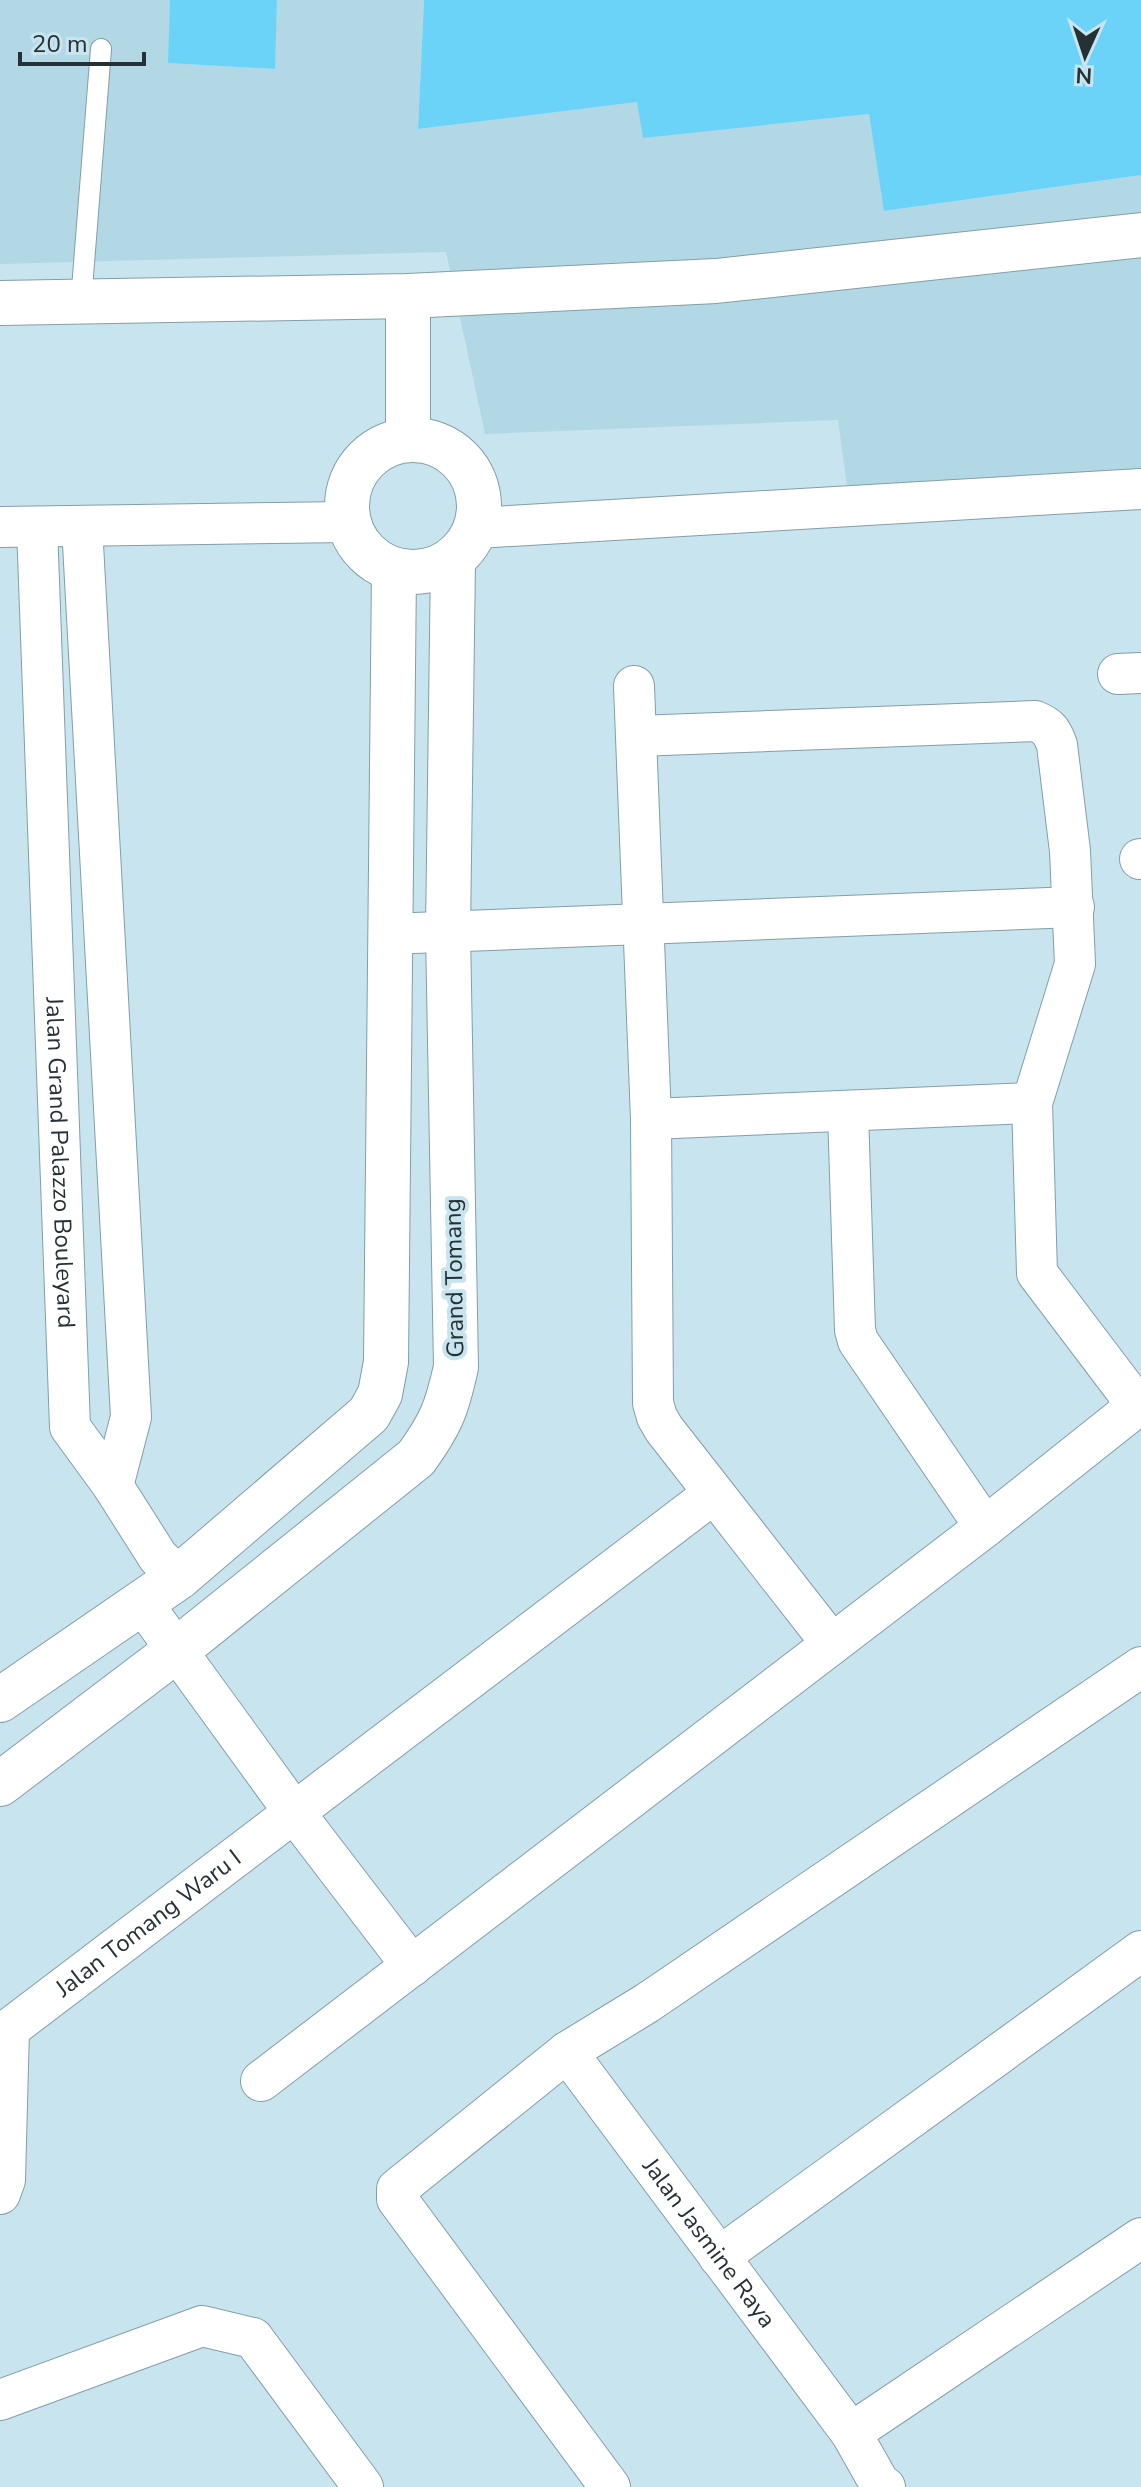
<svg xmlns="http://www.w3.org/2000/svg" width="1141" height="2487" viewBox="0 0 1141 2487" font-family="'Nunito Sans',sans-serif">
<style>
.built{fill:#b3d8e5}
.green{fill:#6cd3f8}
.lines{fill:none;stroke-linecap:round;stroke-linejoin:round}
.service-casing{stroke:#839ea8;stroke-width:22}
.minor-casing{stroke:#839ea8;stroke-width:42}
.tertiary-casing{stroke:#839ea8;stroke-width:46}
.secondary-casing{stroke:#839ea8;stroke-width:46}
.service{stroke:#fff;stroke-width:20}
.minor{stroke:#fff;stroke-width:40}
.tertiary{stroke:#fff;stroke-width:44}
.secondary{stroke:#fff;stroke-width:44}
.labels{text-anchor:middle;stroke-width:8;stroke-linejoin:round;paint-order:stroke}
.street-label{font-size:24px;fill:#263135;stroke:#c8e4ef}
</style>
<rect width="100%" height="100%" fill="#c8e4ef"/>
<!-- built -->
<polygon class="built" points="0,0 170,0 169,63 274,69 277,0 424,0 418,129 637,102 644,137 869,114 885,211 1141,175 1141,483 849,501 838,420 485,434 446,252 0,264"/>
<!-- green -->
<g class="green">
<polygon points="170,0 277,0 275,69 168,63"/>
<polygon points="424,0 1141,0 1141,175 884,211 869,114 643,138 637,102 418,129"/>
</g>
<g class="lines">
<!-- service casing -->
<g class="service-casing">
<polyline id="service" points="81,301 101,49"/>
</g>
<!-- minor casing -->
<g class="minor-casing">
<g id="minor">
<polyline points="82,526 131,1417 113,1486"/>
<polyline points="0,527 348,522"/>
<path id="s1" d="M37,527L70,1427L113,1486L158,1557L179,1577"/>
<polyline points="476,528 1141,489"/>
<polyline points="1118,674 1141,673"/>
<polyline points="634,686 651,1119 653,1403 657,1417 664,1429 832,1644"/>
<polyline points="1140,859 1141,859"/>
<polyline points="389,934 1074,907"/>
<polyline points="848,1113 855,1330 858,1341 985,1527"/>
<polyline points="651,1119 1032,1103"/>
<polyline points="143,1604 294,1812 412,1966"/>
<path id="s2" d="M0,2031L9,2029L713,1494"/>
<path id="s3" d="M567,2052L851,2433L881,2486L885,2487"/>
<path d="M261,2081L985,1527L1127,1414L1131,1406L1127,1392L1037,1273L1032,1103L1075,964L1070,851L1057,745C1052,731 1048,726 1035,721L637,736"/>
<polyline points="0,2194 5,2180 9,2029"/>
<polyline points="719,2257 1141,1951"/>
<polyline points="0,2400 202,2326 253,2338 363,2487"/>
<polyline points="851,2433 1141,2238"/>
<polyline points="610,2487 397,2199 397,2189 567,2052 647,2003 1141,1667"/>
</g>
</g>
<!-- tertiary casing -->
<g class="tertiary-casing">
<g id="tertiary">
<polyline points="408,296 408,440"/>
<circle cx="413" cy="506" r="66"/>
<polyline points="0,1700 179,1577 369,1414 380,1394 386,1362 394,570"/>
<path d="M0,1784L178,1649L416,1458C441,1424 447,1408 456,1367L448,932L453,560"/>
</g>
</g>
<!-- secondary casing -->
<g class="secondary-casing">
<polyline id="secondary" points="0,303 408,296 716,281 1141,235"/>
</g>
<!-- service -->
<use href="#service" class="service"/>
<!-- minor -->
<use href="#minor" class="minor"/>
<!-- tertiary -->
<use href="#tertiary" class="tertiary"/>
<!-- secondary -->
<use href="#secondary" class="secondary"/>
</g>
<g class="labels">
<!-- street labels -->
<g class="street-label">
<text dy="8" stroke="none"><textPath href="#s1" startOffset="636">Jalan Grand Palazzo Bouleyard</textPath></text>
<text transform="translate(454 1278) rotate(-91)" y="8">Grand Tomang</text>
<text dy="8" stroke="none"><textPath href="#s2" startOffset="184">Jalan Tomang Waru I</textPath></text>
<text dy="8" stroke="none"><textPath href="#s3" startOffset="238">Jalan Jasmine Raya</textPath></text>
</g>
</g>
<!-- north arrow -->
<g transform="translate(1085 56) rotate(183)" stroke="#c8e4ef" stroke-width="6" paint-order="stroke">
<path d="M0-6L14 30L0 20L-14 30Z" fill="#263135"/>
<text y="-12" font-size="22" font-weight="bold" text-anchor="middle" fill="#263135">N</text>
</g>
<!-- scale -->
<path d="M20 52v12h124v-12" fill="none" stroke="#263135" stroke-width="4"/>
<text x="32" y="52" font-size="24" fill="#263135" stroke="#c8e4ef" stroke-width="6" paint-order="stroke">20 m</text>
</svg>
